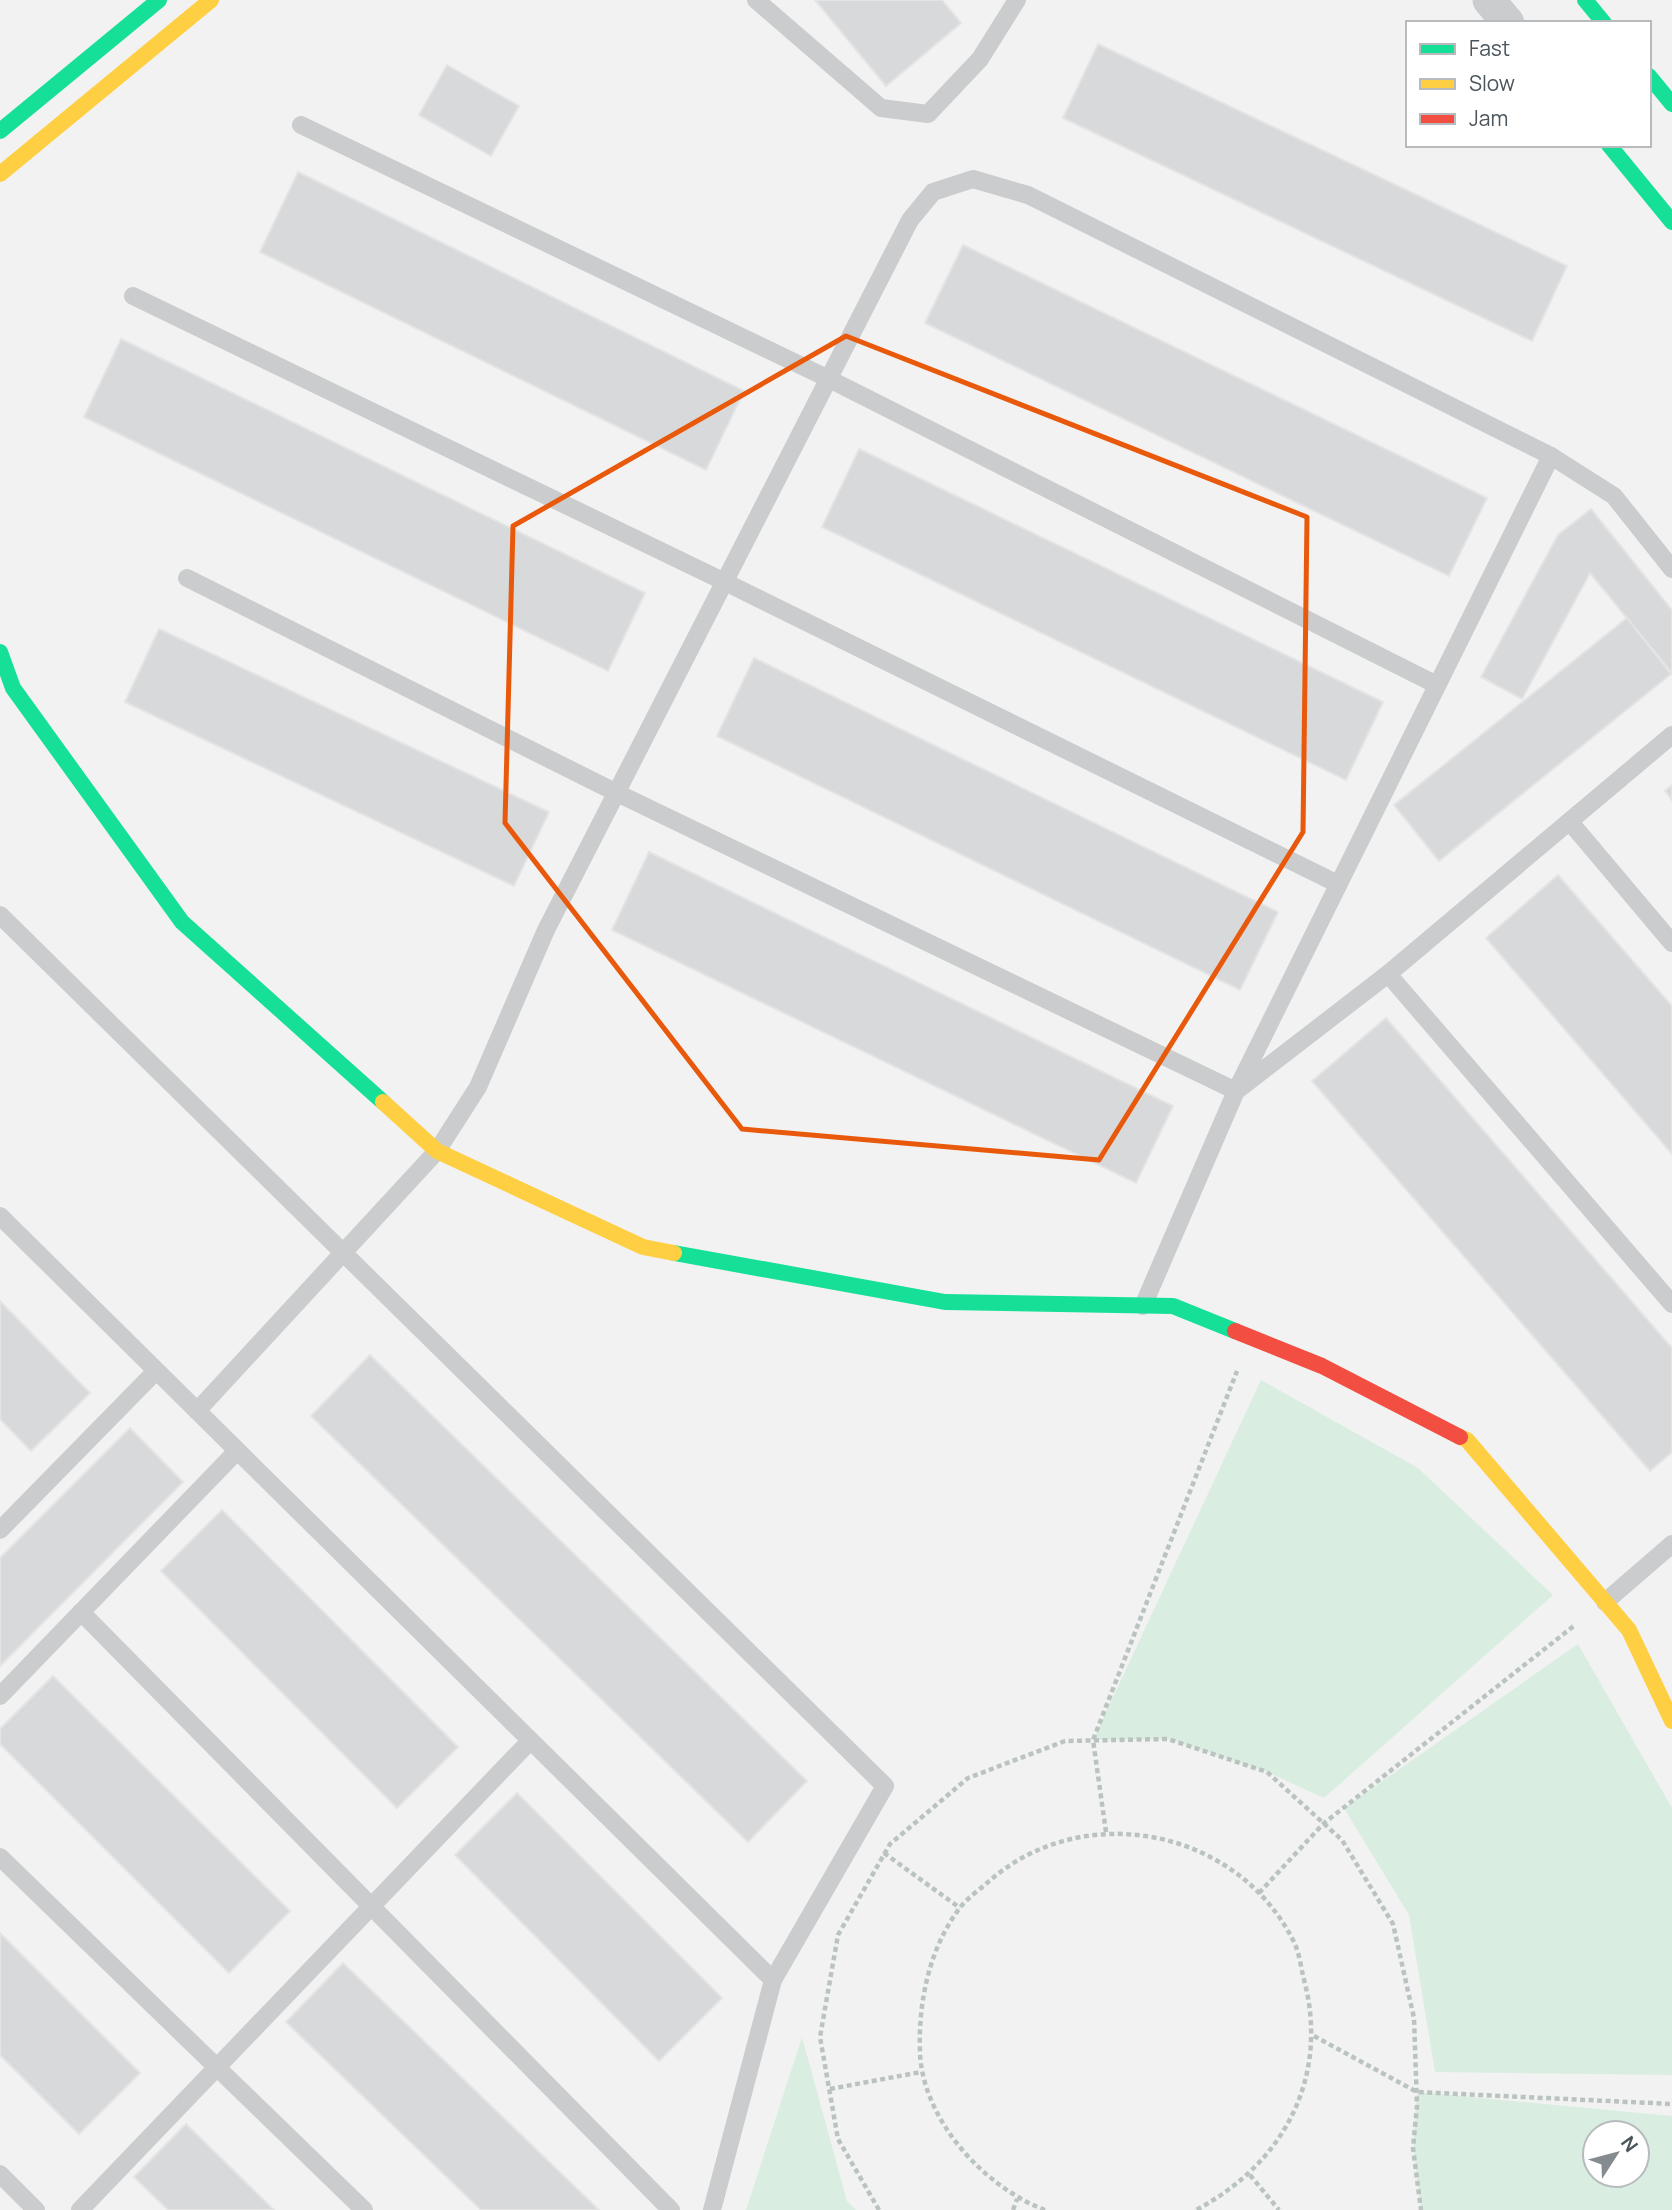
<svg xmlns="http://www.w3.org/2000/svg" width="1672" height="2210" viewBox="0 0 1672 2210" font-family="Manrope,sans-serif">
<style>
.green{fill:#d9eee0;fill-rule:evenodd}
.building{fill:#d8d9da;stroke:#e4e4e4;stroke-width:2}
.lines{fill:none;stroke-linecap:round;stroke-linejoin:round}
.path{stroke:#bac3c0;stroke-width:4.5;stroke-dasharray:5 3.5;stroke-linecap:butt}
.lane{stroke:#cacccd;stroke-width:18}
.street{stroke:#cacccd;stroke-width:33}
.fast{stroke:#16e098;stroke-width:16}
.slow{stroke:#ffcf43;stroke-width:16}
.jam{stroke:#f24e42;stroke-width:16}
.marked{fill:none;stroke:#e8590c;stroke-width:5;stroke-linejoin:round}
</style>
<rect width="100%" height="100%" fill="#f2f2f2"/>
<!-- green -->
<g class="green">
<polygon points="1261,1380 1418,1468 1553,1595 1324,1798 1267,1772 1168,1739 1093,1740"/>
<polygon points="1578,1644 1672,1808 1672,2075 1435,2072 1409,1915 1344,1808"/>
<polygon points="802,2037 847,2201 856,2210 746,2210"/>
<path d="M1417,2092L1672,2116V2210H1421L1413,2148ZM1595,2133H1637V2175H1595Z"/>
</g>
<!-- building -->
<g class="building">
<polygon points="815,0 942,0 961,23 886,86"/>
<polygon points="1098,44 1567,266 1532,341 1063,118"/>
<polygon points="447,65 519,106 491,156 419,115"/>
<polygon points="298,172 744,391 706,470 260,252"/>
<polygon points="963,245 1487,498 1449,576 925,323"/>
<polygon points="121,339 645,593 608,671 84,417"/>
<polygon points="859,449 1383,702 1346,780 822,527"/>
<polygon points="1591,509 1672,610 1672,673 1590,573 1522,699 1481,677 1558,535"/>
<polygon points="1627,618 1671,674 1439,861 1394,805"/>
<polygon points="159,629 549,812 514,886 125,702"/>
<polygon points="754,658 1278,912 1240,990 717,736"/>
<polygon points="1672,785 1672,800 1665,791"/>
<polygon points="649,852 1173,1106 1136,1183 612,930"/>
<polygon points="1558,875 1672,1006 1672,1154 1486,938"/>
<polygon points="1386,1018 1672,1348 1672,1452 1650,1471 1312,1081"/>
<polygon points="0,1301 90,1393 31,1451 0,1419"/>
<polygon points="370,1355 807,1781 748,1842 311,1416"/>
<polygon points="130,1428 183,1482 0,1666 0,1558"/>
<polygon points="222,1510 458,1747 397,1808 161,1571"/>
<polygon points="53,1676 290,1911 229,1973 0,1744 0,1729"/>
<polygon points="517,1793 722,1998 659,2061 455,1855"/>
<polygon points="0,1933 140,2073 79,2134 0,2055"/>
<polygon points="343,1963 599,2210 481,2210 286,2022"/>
<polygon points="186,2124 274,2210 168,2210 134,2177"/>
</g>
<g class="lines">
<!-- path -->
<g class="path">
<polyline points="1106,1832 1093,1740 1237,1371"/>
<polyline points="884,1853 960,1908"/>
<polyline points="1259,1893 1323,1824 1575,1625"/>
<polyline points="1314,2036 1417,2092 1672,2104"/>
<polyline points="830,2089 921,2072"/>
<polyline points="1250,2175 1279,2210"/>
<polyline points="879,2210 838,2139 820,2037 838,1935 890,1844 968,1778 1065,1741 1168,1739 1267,1772 1342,1840 1393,1924 1414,2018 1417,2106 1413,2148 1421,2210"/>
<polyline points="1013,2210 1017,2199"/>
<path d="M1045,2210C984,2187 923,2120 920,2053C918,2003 929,1949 959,1909C966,1899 978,1891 987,1883C1082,1797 1239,1828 1295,1944C1299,1954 1301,1966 1303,1976C1331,2075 1285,2163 1196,2210"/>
</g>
<!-- lane -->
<g class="lane">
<polyline points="756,0 881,108 928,114 980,59 1017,0"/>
<polyline points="301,125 829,379 1437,685"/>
<polyline points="133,296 725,582 1338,884"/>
<polyline points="187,578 617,793 1236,1091 1388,974 1672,735"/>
<polyline points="1570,822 1672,943"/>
<polyline points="0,915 885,1786 773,1980 712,2210"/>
<polyline points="1388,974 1672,1304"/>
<polyline points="0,1216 773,1980"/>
<polyline points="1143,1306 1236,1091 1551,456"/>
<polyline points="197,1411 437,1151 478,1087 546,930 910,220 933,192 973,179 1028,195 1551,456 1614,496 1672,569"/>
<polyline points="0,1530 156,1371"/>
<polyline points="1605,1602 1672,1544"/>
<polyline points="81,1612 671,2210"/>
<polyline points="0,1696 237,1451"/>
<polyline points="0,1857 364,2210"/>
<polyline points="0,2174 36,2210"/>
<polyline points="80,2210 530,1741"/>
</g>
<!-- street -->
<polyline class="street" points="1489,0 1508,23"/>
<!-- fast -->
<g class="fast">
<polyline points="1585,0 1604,23"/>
<polyline points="1649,76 1672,104"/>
<polyline points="0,131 159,0"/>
<polyline points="1609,145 1672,222"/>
<polyline points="0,652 13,688 182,922 383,1102"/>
<polyline points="674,1253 945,1302 1173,1306 1235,1331"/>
</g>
<!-- slow -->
<g class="slow">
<polyline points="0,174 211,0"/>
<polyline points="383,1102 437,1151 643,1247 674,1253"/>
<polyline points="1460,1437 1467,1440 1629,1630 1672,1721"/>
</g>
<!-- jam -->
<polyline class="jam" points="1235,1331 1322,1366 1460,1437"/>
</g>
<!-- marked area -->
<path class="marked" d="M846,336L1307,517L1303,832L1099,1160L742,1129L505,823L513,526Z"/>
<!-- legend -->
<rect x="1406" y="21" width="245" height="126" fill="#ffffff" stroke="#b7bbbe" stroke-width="2"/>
<rect x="1420" y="44" width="35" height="10" fill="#16e098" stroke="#b7bbbe" stroke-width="2"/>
<text x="1469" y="56" font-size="21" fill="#4b555c">Fast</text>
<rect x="1420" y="79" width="35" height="10" fill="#ffcf43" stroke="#b7bbbe" stroke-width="2"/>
<text x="1469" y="91" font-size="21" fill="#4b555c">Slow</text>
<rect x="1420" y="114" width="35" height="10" fill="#f24e42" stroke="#b7bbbe" stroke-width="2"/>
<text x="1469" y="126" font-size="21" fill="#4b555c">Jam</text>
<!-- north arrow -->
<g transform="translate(1616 2154) rotate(54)"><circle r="33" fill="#ffffff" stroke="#b7bbbe" stroke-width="2"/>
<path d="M0-5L12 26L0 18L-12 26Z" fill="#858c90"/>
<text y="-10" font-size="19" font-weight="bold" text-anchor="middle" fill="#4b555c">N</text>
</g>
</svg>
